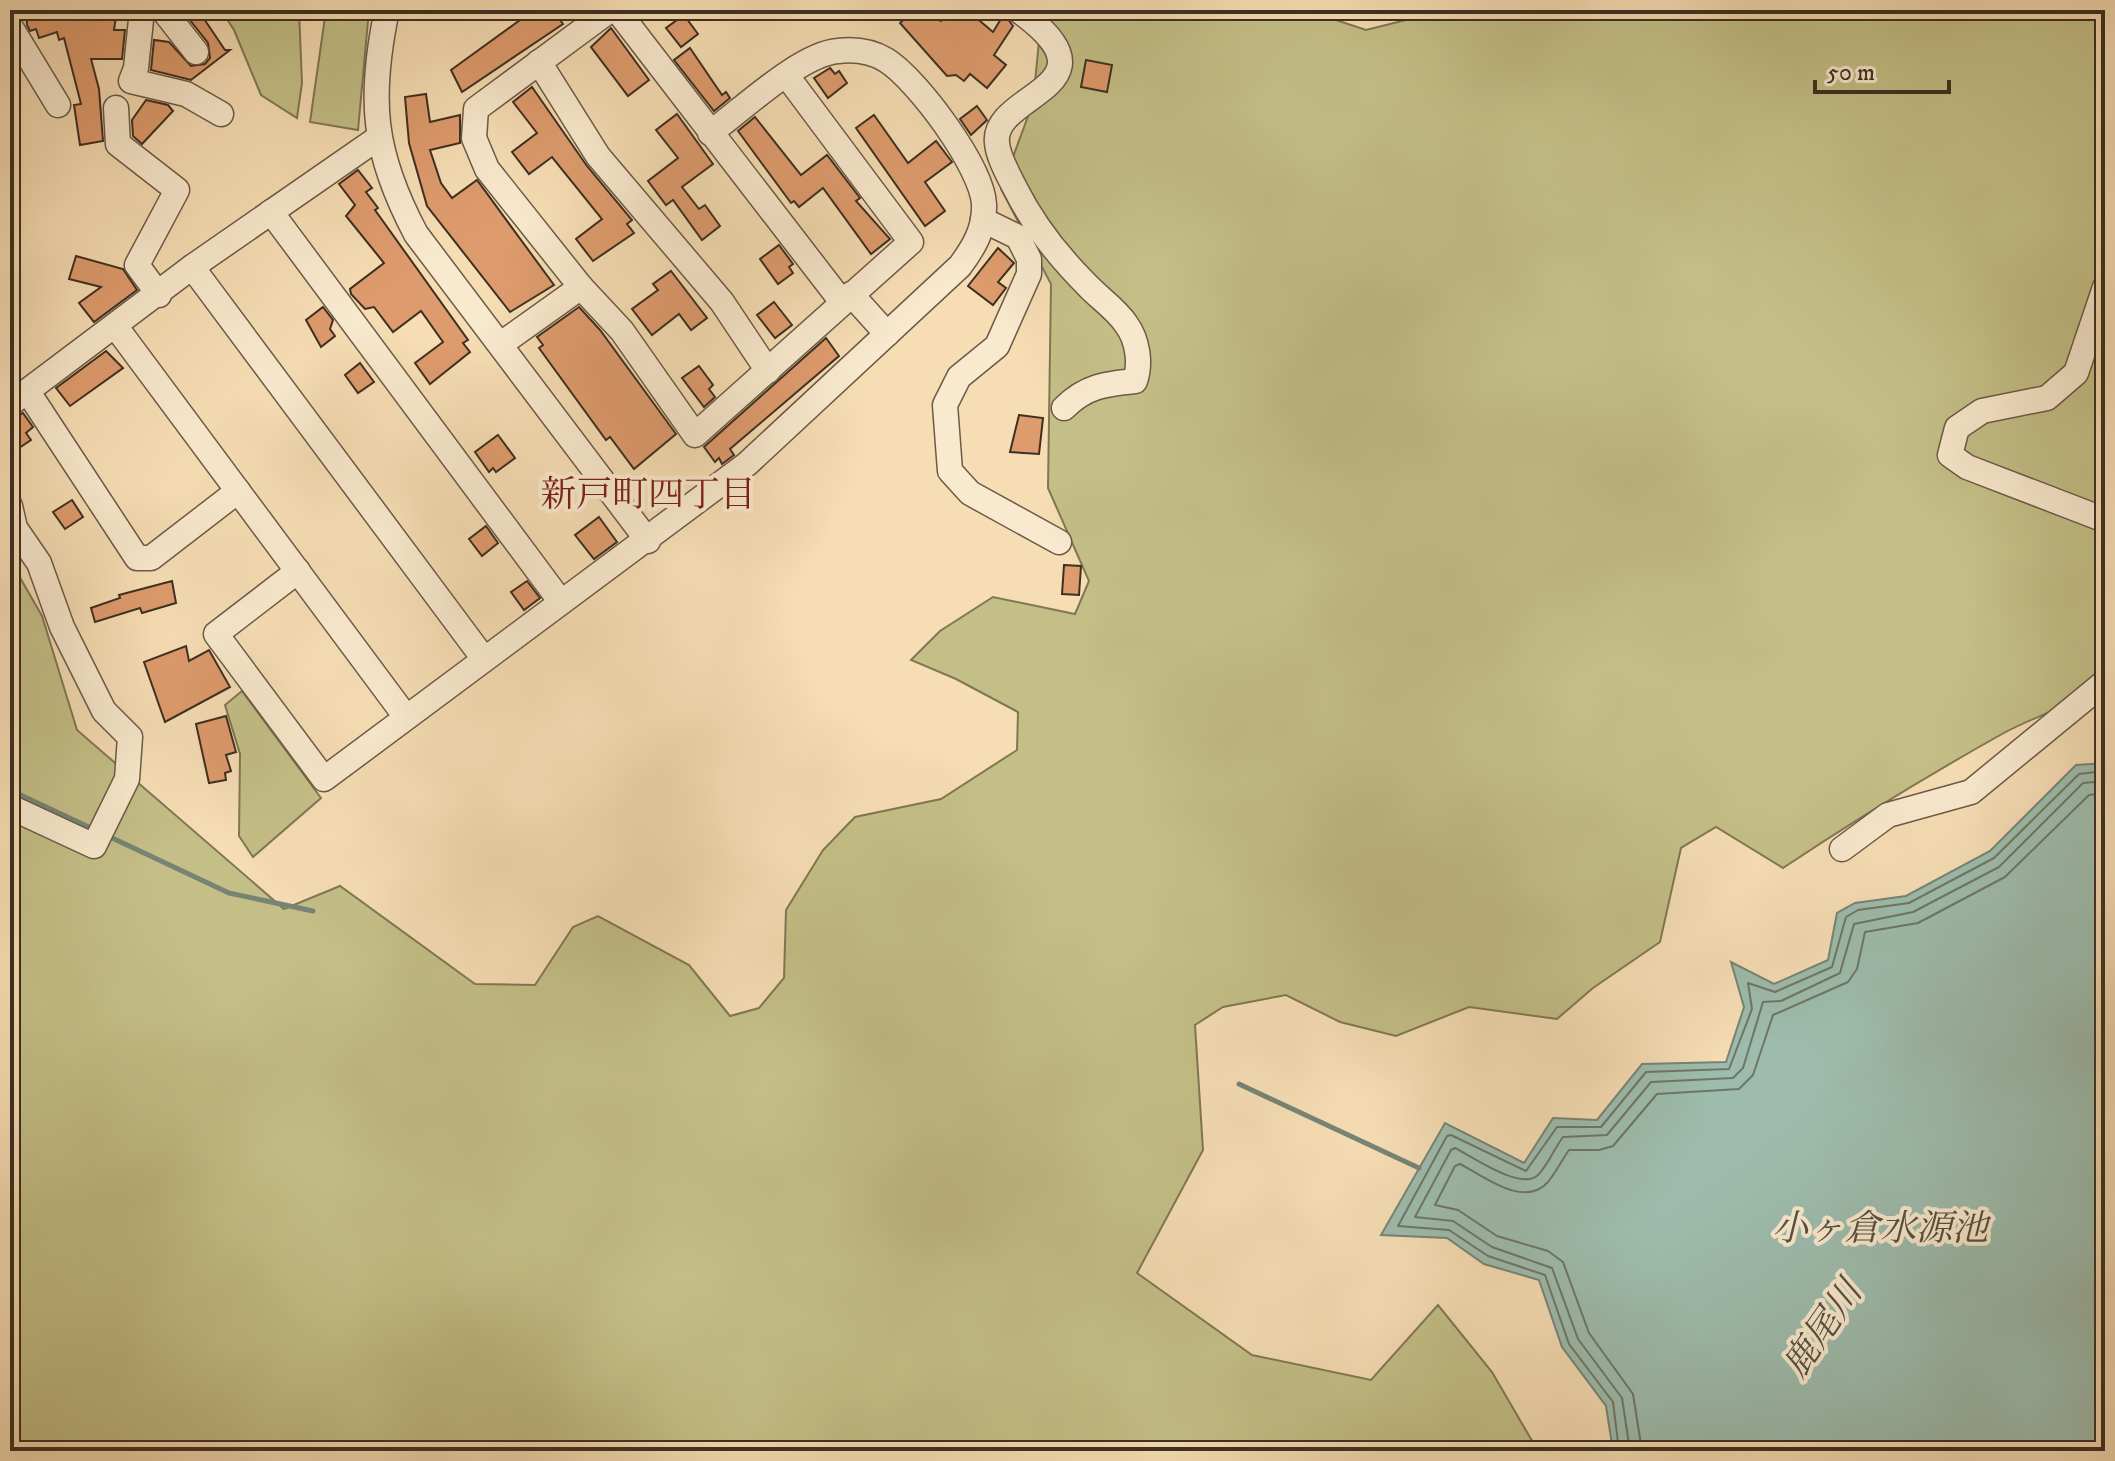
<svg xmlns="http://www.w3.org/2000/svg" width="2115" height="1461" viewBox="0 0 2115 1461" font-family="'IM FELL DW Pica','Noto Serif JP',serif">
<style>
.green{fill:#c4bf87;stroke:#807754;stroke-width:2}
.water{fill:#9dbcad;stroke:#778475;stroke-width:2}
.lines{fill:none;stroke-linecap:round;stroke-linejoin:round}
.shore{stroke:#6d7667;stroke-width:2}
.stream{stroke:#778475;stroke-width:5}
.building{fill:#de9b6d;stroke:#3d2f21;stroke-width:2}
.minor-casing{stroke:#6b5a46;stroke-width:27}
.minor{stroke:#f9e9ce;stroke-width:24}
.labels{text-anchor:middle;stroke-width:8;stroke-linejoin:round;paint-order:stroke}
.neighbourhood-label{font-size:36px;fill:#7a1f14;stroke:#f9e9ce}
.water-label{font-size:36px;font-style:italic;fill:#555244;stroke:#f9e9ce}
</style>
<rect width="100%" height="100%" fill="#f6ddb4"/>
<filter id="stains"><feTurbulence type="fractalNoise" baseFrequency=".0025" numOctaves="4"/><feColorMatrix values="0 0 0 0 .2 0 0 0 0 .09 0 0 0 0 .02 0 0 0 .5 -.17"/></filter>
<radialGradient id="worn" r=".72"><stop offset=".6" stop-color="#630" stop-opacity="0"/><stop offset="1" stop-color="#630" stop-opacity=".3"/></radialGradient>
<!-- green -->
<g class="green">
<polygon points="221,10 299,10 302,83 297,118 261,95 234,30"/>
<polygon points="326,10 369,10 358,130 310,122"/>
<path d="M1042,10H1306L1366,30L1446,10H2105V673C2077,708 2039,713 2002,734C1927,776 1855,820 1783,868L1716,827L1681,848L1660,942L1593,988L1557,1019L1469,1007L1396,1036L1340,1022L1286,995L1223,1007L1195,1025L1203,1150L1137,1273L1252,1355L1371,1380L1438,1305L1492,1372L1538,1451H10V560L42,616L77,730L284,909L340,886L475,984L535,985L573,927L598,916L689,965L730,1016L759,1008L784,978L786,910L823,850L855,817L941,799L1017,750L1018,712L956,679L911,660L940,631L993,597L1075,614L1089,581L1048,488L1051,284L1001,189L1033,103Z"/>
<polygon points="242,691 321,798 253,857 239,836 240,754 225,705"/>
</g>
<!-- water -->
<polygon class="water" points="2105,763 2105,1451 1613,1451 1606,1406 1562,1347 1539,1280 1484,1264 1447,1238 1381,1235 1445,1123 1524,1163 1553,1118 1597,1120 1642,1064 1726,1062 1744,1007 1731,962 1774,984 1828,960 1837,913 1855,903 1906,896 1990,851 2076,765"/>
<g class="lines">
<!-- shore -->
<g class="shore">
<polyline points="1619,1451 1613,1402 1569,1344 1545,1275 1488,1256 1449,1230 1398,1226 1447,1136 1451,1135 1526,1171 1557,1127 1601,1127 1646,1072 1729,1069 1752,1009 1748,983 1775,992 1832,967 1846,917 1858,910 1909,903 1994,858 2079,774 2105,771"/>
<path d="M1630,1451L1622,1398L1578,1339L1552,1268L1492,1247L1453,1221L1415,1217L1451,1150L1455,1148C1473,1157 1521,1191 1538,1175C1548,1165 1554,1149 1563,1137L1607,1135L1651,1082L1733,1078L1743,1068L1763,1002L1781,1001L1840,973L1854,924L1913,912L1999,867L2083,783L2105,781"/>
<path d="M1642,1451L1633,1394L1589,1333L1563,1262L1548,1251L1497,1236L1458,1210L1435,1205L1455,1166L1460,1164C1484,1176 1524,1209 1548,1182C1556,1172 1562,1160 1569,1150H1599L1613,1146L1657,1094L1739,1089L1753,1075L1773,1015L1848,982L1857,969L1865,932L1918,923L2005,877L2089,795L2105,793"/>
</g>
<!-- stream -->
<g class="stream">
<polyline points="10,790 95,830"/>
<polyline points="108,836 229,893 313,911"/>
<polyline points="1239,1084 1419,1168"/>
</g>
</g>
<!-- building -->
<g class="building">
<polygon points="26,10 117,10 114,30 125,30 122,59 91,59 99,89 103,141 80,145 74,105 81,104 64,38 59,40 57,32 39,38 36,29 30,31 27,25"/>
<polygon points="182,10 198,10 225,50 230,50 191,80 151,70 154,40 169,42 191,66 205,64 210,58 208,43"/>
<polygon points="534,10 553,10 563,24 462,92 451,70"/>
<polygon points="914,10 922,10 941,21 950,10 967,10 993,32 1004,14 1013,26 994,55 1006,65 987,88 970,74 964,81 956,75 947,76 900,23"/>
<polygon points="684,15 698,34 681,47 666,28"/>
<polygon points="611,28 649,80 628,96 591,47"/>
<polygon points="690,48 722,95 726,92 730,98 714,111 674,60"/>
<polygon points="1086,60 1112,65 1107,92 1081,87"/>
<polygon points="830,68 835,74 839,71 847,83 828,98 814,78"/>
<polygon points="532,87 587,166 632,220 627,224 634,233 593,261 576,239 602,219 552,157 529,174 512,152 537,133 513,102"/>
<polygon points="426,94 430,122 460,115 460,143 430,150 441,183 452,198 477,180 554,285 510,312 427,206 409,143 405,97"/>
<polygon points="146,100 168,105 173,111 142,144 133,136 132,120"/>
<polygon points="977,106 987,120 971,135 960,119"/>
<polygon points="677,114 713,164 682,187 699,209 705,205 720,226 702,240 673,200 666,205 648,181 678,158 656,130"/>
<polygon points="874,115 908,163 936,141 952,162 925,182 945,211 925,226 856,128"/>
<polygon points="755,117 801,175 827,155 860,198 856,201 890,239 871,254 823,188 799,207 794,201 791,203 738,131"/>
<polygon points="358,170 372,188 366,192 378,208 375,210 468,340 463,343 470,352 430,384 415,363 443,342 421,311 393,332 374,307 365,309 351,294 350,289 384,263 346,216 355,205 339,184"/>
<polygon points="779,245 793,264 789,267 793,273 778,284 760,259"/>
<polygon points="998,248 1014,263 998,282 1006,288 993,305 968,286"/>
<polygon points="76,256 123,269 137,290 94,322 79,303 101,287 69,279"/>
<polygon points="671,271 707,318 691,330 679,314 652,335 632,309 658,290 653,284"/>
<polygon points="774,302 792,325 775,338 757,315"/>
<polygon points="323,307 333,320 330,329 335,336 321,347 306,320"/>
<polygon points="579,307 600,330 676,434 634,469 610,437 606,440 539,348 543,345 537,337"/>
<polygon points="826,338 839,356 730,449 734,455 722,464 719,458 715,462 704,447"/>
<polygon points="106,351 123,368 70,406 56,388"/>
<polygon points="360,363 374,382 358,393 345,375"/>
<polygon points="699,366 713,385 709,389 715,397 704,407 682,378"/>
<polygon points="23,413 33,427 26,433 31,440 16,450 10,445 10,419"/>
<polygon points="1019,415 1043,418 1039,454 1010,452"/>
<polygon points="498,435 515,458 496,472 493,468 489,472 475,452"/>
<polygon points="72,500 83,517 65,529 53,512"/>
<polygon points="599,517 617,542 594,559 575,535"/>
<polygon points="486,526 498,543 482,556 469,539"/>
<polygon points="1064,565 1081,566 1079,595 1062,594"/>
<polygon points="172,581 176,603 142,613 140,608 95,622 91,608 120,598 119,595"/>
<polygon points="527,581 540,598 524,610 511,592"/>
<polygon points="186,646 189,661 209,650 230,687 165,722 144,662"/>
<polygon points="226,716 236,752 226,755 231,771 225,773 226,780 209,783 196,724"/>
</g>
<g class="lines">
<!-- minor casing -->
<g class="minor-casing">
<g id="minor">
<polyline points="142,10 136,68 131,81 186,94 221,114"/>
<polyline points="163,10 196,52"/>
<path d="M387,10C368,100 373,153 416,234L648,541"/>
<polyline points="610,10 476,109 474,138 487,169 581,287 622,331 695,435 911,242 787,76"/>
<polyline points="617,10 842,302"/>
<path d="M1018,10C1126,88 991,92 997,143C998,157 1009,176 1015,188C1033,224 1059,257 1087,285C1099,298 1116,309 1126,324C1138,340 1141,364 1135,381C1105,384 1086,386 1064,408"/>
<polyline points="10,26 58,105"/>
<polyline points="539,62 598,156 722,302 768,371"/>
<polyline points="116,108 118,144 177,190 137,265 159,295"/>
<polyline points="271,212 561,602"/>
<polyline points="983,220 1018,237 1029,259 1029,274 997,346 959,377 945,405 950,471 970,493 1059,542"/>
<polyline points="192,267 484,659"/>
<polyline points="2105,287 2076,373 2047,398 1982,411 1957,428 1950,455 1967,467 2105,520"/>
<polyline points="851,294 887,334"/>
<polyline points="116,327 406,717"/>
<polyline points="501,344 581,287"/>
<polyline points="28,392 137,558 151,558 238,491"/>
<polyline points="10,404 192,267 378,138"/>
<polyline points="10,506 15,528 39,563 62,627 104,711 130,737 127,779 94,846 10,807"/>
<path d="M298,571L216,634L324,779L747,464L960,266C974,247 985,229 984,204C982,167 917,79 886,60C871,51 855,49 838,51C800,54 742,110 710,133"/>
<polyline points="1842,849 1888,815 1971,792 2105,682"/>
</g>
</g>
<!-- minor -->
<use href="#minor" class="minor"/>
</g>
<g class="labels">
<!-- neighbourhood labels -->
<g class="neighbourhood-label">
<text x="648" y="506">新戸町四丁目</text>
</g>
<!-- water labels -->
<g class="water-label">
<text x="1880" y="1240">小ヶ倉水源池</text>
<text transform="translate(1821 1328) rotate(-55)" y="13">鹿尾川</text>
</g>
</g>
<!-- margin -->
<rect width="2115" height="1461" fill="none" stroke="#f6ddb4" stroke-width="40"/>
<rect x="12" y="12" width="2091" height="1437" fill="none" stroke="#3d2f21" stroke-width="4"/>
<rect x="20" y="20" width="2075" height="1421" fill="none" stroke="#3d2f21" stroke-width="2"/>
<!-- scale -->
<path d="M1815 80v12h134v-12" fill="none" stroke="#3d2f21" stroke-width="4"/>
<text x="1827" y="80" font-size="24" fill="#3d2f21" stroke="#f9e9ce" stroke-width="6" paint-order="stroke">50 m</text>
<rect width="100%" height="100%" filter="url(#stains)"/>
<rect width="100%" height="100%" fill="url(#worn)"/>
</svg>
